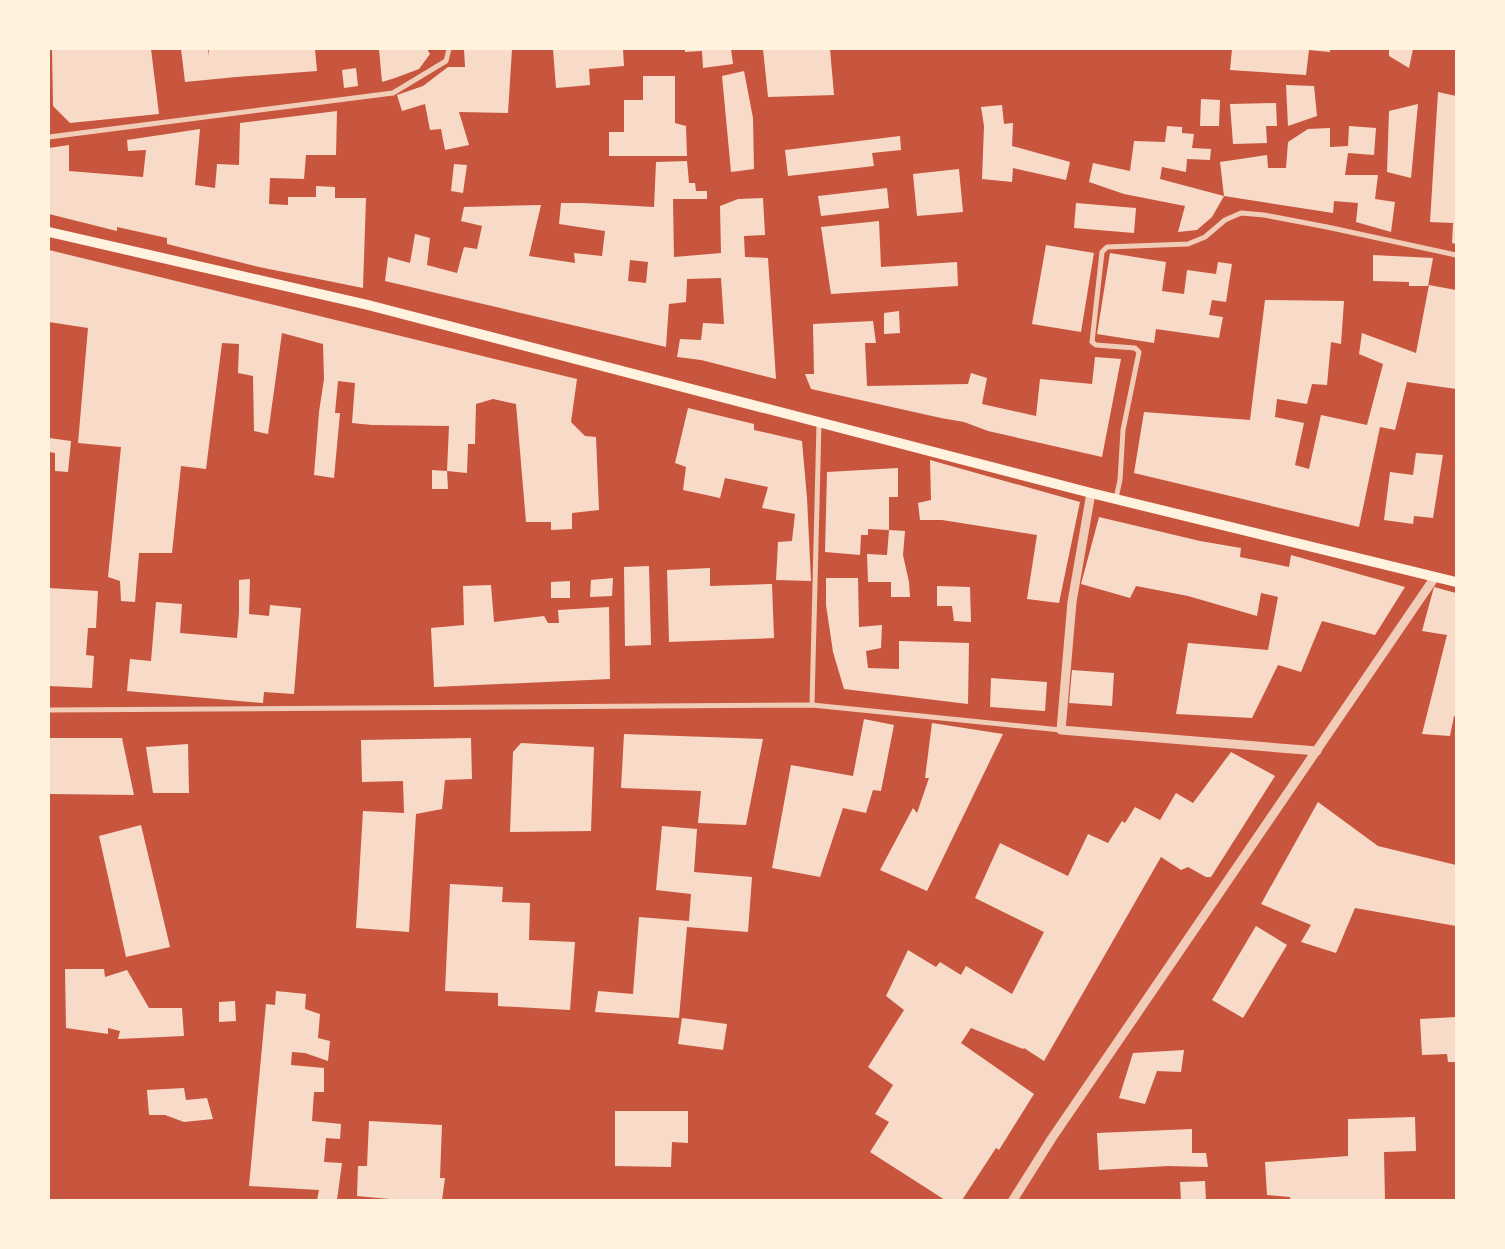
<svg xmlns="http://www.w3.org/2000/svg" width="1505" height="1249" viewBox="0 0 1505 1249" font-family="Cabin,sans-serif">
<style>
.building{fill:#f7dbc8;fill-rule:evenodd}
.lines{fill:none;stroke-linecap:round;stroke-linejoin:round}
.minor{stroke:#f1ccb7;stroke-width:5}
.tertiary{stroke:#f1ccb7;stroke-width:9}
.secondary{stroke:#fff3e0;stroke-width:10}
</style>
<rect width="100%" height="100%" fill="#c8553d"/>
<!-- building -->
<g class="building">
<polygon points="52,49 151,49 159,114 70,123 53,106"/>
<polygon points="181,49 208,49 209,56 209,49 315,49 317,71 236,77 185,82"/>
<polygon points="379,49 427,49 430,54 419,69 395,78 382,82"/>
<polygon points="464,49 512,49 508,113 459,112 469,145 445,150 441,129 430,130 425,104 402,111 397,95 423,86 448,67 465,67"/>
<polygon points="553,49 623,49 624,66 589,69 590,85 556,88"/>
<polygon points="685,49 731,49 733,64 703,68 702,51 685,52"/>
<polygon points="763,49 830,49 834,95 768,97"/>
<polygon points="1232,49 1330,49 1330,52 1309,50 1306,75 1230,70"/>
<polygon points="1389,49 1413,49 1409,68 1389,56"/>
<polygon points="356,68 358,86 344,88 342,70"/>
<polygon points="744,71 753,118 754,169 731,172 722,76"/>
<polygon points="643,76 675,76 675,123 686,126 687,156 609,156 609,132 624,132 624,100 643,100"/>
<polygon points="1286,85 1314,86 1317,116 1288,126"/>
<polygon points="1438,92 1456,96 1456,244 1452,243 1453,223 1430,222"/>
<polygon points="1201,99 1220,100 1219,126 1200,126"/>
<polygon points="1276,103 1277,126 1266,126 1267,143 1233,144 1230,104"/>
<polygon points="1418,104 1411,178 1387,172 1389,111"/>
<polygon points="1002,105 1004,124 1013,123 1012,146 1070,162 1066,180 1013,168 1012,182 982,179 984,126 981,107"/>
<polygon points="337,111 336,155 306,155 304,179 270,178 269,204 288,205 288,197 316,197 316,186 335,187 335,198 366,198 363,288 259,267 167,244 167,238 117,227 117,231 49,214 49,148 69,145 69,171 143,177 146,150 128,151 127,140 200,129 195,185 215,188 217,164 239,165 240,123"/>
<polygon points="1167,126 1182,127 1182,133 1194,134 1192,148 1211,149 1210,160 1187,159 1186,172 1162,167 1160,179 1224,196 1220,162 1267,155 1268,168 1286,168 1288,142 1308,129 1330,128 1330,147 1348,146 1349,126 1376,128 1374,155 1348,153 1345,175 1378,175 1375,199 1395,202 1391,232 1356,222 1358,203 1334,201 1333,213 1224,196 1212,217 1197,230 1178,232 1185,206 1124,194 1089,182 1093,163 1130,171 1134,141 1165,142"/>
<polygon points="900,136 901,150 872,153 874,166 788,176 785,150"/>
<path d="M687,161L689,183H695L696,191H707V199H673L674,257L721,253L720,206L738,199L763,198L765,235L744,236L745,257L768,258L776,379L701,360L677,357L680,339L701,340L703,323L724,324L721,278L687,279L686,302L669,304L666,347L385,281L388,257L410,263L415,234L430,238L427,265L457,273L464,247L477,249L482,226L461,221L464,207L541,205L529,256L575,263L574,253L602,256L605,231L559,224L561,203H583L654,207L656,162ZM630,260L648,262L646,283L628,281Z"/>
<polygon points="454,164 467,165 463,193 451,191"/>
<polygon points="959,169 963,212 917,216 913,174"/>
<polygon points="887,188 889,208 821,216 818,196"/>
<polygon points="1076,203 1136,208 1134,233 1074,228"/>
<polygon points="879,221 881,267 957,262 958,286 831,294 821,227"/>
<polygon points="1046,245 1094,253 1081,332 1032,324"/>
<polygon points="49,250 577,379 571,422 585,436 596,437 599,510 572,513 572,529 551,530 551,522 526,522 516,404 493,399 476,404 475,444 468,444 467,473 447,471 449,426 372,425 352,423 355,383 338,381 335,413 340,413 334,478 314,475 319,412 324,379 323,344 282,333 268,434 254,431 253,376 238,373 239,344 222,343 206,469 181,466 172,553 139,553 135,602 121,601 120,581 108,577 121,447 78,443 88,328 49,322"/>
<polygon points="1110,253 1166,262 1162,291 1184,294 1187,270 1216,274 1218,262 1232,264 1226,302 1212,300 1209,315 1223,317 1219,338 1156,329 1154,343 1097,334"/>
<polygon points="1373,255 1433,258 1428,286 1409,286 1409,282 1373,281"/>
<polygon points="1429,285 1456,290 1456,389 1407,382 1395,430 1380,427 1359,527 1134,473 1144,412 1250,420 1265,300 1344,301 1341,344 1331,342 1327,385 1312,384 1307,404 1277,399 1275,417 1304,423 1295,465 1309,469 1321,415 1367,425 1383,364 1359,354 1362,333 1416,353"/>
<polygon points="899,311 900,333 884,334 884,313"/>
<polygon points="873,321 876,343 865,343 867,386 968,384 971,373 987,378 982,404 1036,416 1040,379 1092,384 1095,357 1121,359 1102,457 988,431 964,422 941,418 811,389 805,374 814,374 813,324"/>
<polygon points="688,408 754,424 754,430 802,441 807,498 811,581 776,580 778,542 792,541 795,514 762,508 768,487 725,478 720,498 683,490 686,467 675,463"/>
<polygon points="49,438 71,441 68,472 55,471 55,453 49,452"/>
<polygon points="1416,453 1443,455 1433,518 1414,516 1413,524 1384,520 1390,472 1413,475"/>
<polygon points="930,460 1080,502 1059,603 1027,599 1037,535 942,520 920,520 918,503 931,500"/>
<polygon points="898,468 898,497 889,497 889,530 868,529 868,535 861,535 860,555 825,552 827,472"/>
<polygon points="432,470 447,471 448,489 432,489"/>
<polygon points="1099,517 1200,541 1241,548 1240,557 1289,567 1291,555 1405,587 1375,635 1322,621 1301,672 1278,665 1252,718 1176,714 1188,643 1268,650 1278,597 1261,593 1257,616 1188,596 1136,586 1130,598 1081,584"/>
<polygon points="889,530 905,531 903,555 909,582 910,597 891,597 891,582 868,582 867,554 887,555"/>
<polygon points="649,566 651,645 625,646 624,567"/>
<polygon points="710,568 710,586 772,584 774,638 669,642 667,570"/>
<polygon points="613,578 612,596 590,597 591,580"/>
<polygon points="826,578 858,578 859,627 882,625 881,648 866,651 868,668 899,669 899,641 969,643 968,704 844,689 833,652 826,605"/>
<polygon points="250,579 249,614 269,616 270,605 301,608 294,694 264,692 263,703 127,691 130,659 151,661 156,602 182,604 180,633 237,638 239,613 239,580"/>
<polygon points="570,581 570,598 551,598 551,582"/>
<polygon points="491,585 494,622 544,616 548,623 559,623 558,610 609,607 610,679 434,687 431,628 464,625 463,586"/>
<polygon points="937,586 970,587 971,622 954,621 952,606 937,606"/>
<polygon points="1434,587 1456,593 1456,717 1454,716 1450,736 1422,734 1447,635 1422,631"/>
<polygon points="49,588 98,591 96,628 88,628 86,655 94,656 92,688 49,686"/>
<polygon points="1072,670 1114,673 1112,706 1069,703"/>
<polygon points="991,678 1047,682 1045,711 990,707"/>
<polygon points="864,719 894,725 881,791 873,790 866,813 843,808 820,877 772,868 791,765 853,776"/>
<polygon points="932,723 1003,734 927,891 880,870 913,808 917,813 929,778 925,778"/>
<polygon points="624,734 763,739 746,825 698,823 701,791 621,788"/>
<polygon points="49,738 122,738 134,795 49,794"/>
<polygon points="471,738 472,779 445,780 442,809 416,814 409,932 356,928 363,811 404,813 403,781 362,782 361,740"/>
<polygon points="521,743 594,747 591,831 510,832 513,752"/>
<polygon points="188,744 189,793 153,793 146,747"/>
<polygon points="1231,752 1275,776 1211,877 1206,877 1188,867 1181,870 1161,857 1044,1061 1024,1048 1023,1049 971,1028 961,1043 1034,1094 999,1150 996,1148 962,1200 945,1200 870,1152 889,1122 875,1114 893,1085 868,1067 904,1010 886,996 908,950 936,967 940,962 961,975 966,966 1012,994 1044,932 975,898 1000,843 1068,876 1088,834 1108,843 1122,821 1125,823 1135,807 1160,820 1176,793 1193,803"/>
<polygon points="1318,802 1378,846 1456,865 1456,926 1355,908 1336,953 1301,942 1311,925 1261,904"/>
<polygon points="141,825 170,947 126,957 99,836"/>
<polygon points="662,826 697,829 694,872 752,877 748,932 687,927 679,1018 595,1012 598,991 633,994 639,917 689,921 691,894 656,890"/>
<polygon points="450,884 503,887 502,902 530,903 529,940 575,942 570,1010 498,1006 498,993 445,991"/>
<polygon points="1256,926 1287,945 1243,1018 1212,1000"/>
<polygon points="65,969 104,969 105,977 127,970 149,1008 182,1008 184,1036 118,1039 120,1031 108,1028 108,1034 66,1028"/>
<polygon points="276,991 306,994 305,1009 320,1014 318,1038 330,1041 328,1061 305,1053 292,1052 291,1065 324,1068 324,1092 314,1092 312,1121 341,1124 340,1139 326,1138 324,1162 342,1163 337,1200 317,1200 319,1190 249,1186 266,1004 275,1005"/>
<polygon points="235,1001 236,1021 219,1022 219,1002"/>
<polygon points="1456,1017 1456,1062 1448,1062 1447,1054 1422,1055 1420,1019"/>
<polygon points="682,1018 727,1024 723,1050 678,1044"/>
<polygon points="1184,1050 1181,1072 1157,1071 1145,1104 1119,1098 1133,1053"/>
<polygon points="184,1088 186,1100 207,1098 213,1119 184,1122 165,1115 149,1115 147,1090"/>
<polygon points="615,1111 688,1111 688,1143 672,1142 671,1167 615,1166"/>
<polygon points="1415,1117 1416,1151 1384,1152 1385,1200 1291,1200 1290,1197 1267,1195 1265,1162 1348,1156 1348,1119"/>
<polygon points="369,1121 442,1125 440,1178 445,1178 442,1200 400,1200 357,1196 358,1166 367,1166"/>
<polygon points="1192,1129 1192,1153 1206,1153 1208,1167 1168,1166 1099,1170 1097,1133"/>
<polygon points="1205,1181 1206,1200 1181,1200 1180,1182"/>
</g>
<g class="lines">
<!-- minor -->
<g class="minor">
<polyline points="49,137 393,93 446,61 449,49"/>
<polyline points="1116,498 1120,480 1123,430 1139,352 1135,348 1096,345 1092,342 1102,252 1107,247 1188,244 1205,237 1225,220 1241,213 1264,215 1327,227 1456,255"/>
<polyline points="812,705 819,423"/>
<polyline points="49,710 812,705 1061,730"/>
</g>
<!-- tertiary -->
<g class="tertiary">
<polyline points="1091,493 1072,602 1061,730 1317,751"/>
<polyline points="1013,1200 1052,1138 1435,577"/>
</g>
<!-- secondary -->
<polyline class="secondary" points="49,232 368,305 1091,493 1456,582"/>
</g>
<!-- border -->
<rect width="1505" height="1249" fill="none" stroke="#fff3e0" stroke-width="100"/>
</svg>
